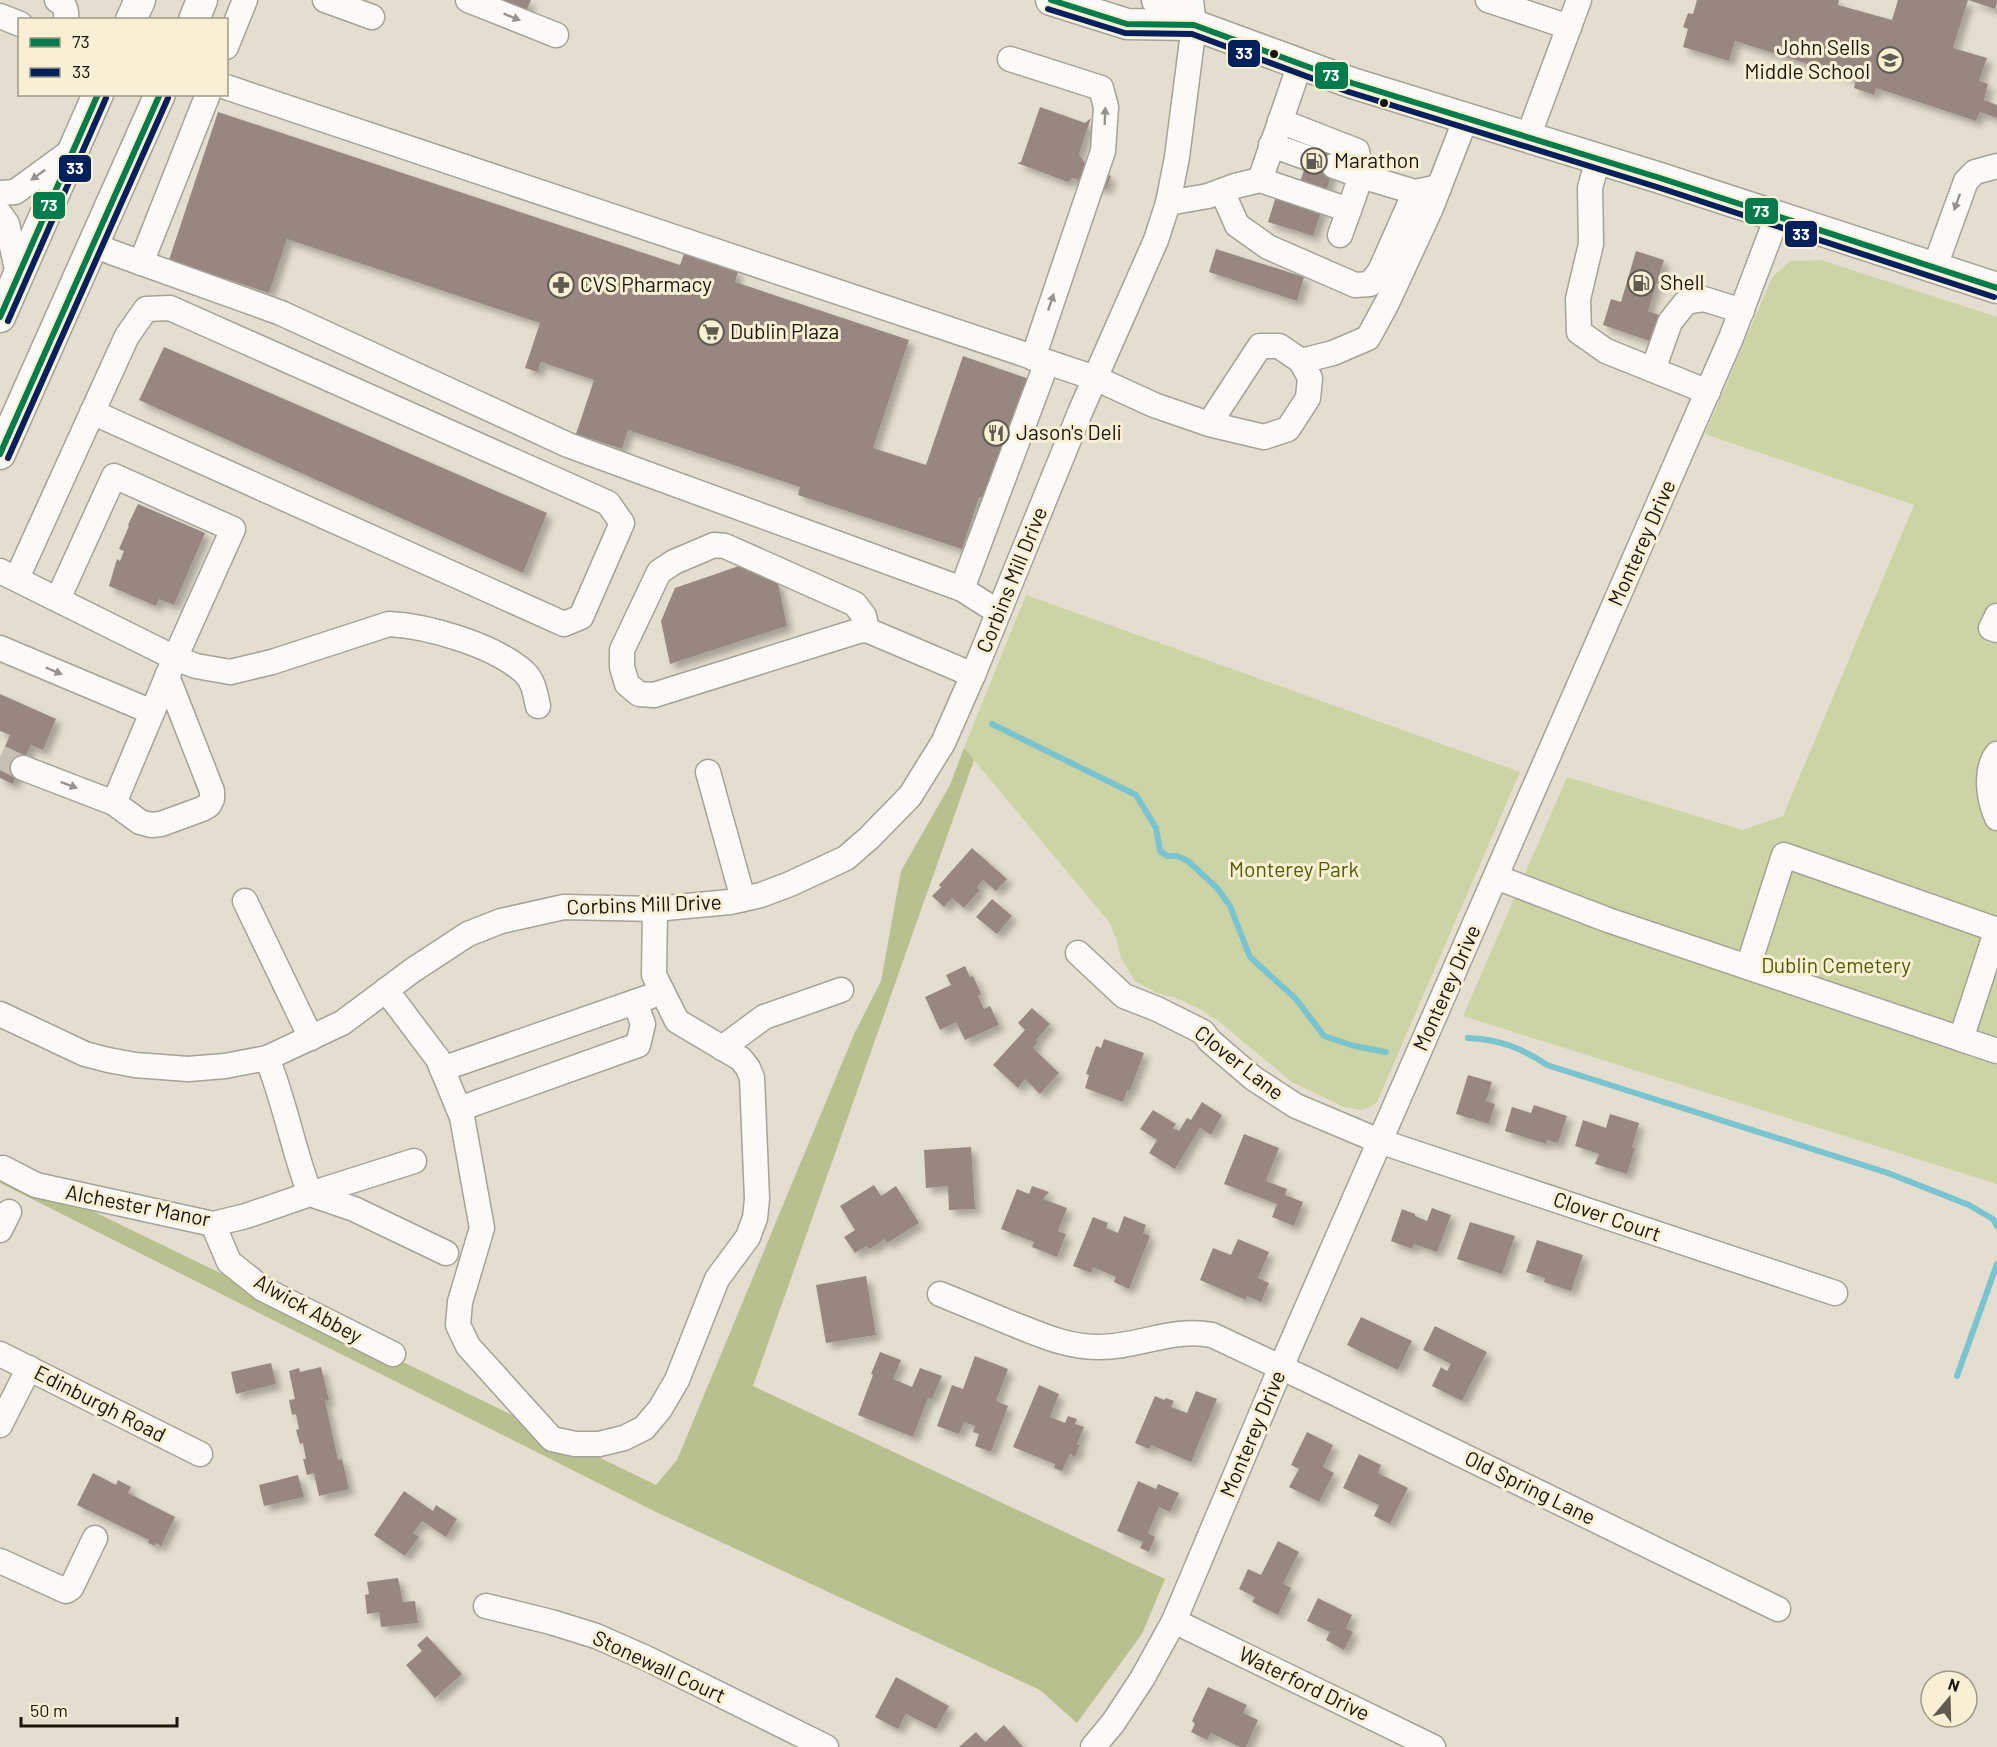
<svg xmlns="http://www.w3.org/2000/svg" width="1997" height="1747" viewBox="0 0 1997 1747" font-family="Barlow,sans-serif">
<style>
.green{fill:#ccd4a6}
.forest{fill:#b9c090}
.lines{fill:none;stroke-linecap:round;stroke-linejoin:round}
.stream{stroke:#79c4ce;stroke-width:6}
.building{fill:#978780;filter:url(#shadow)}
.minor-tunnel{stroke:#c5c0b2;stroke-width:24;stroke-dasharray:24 12;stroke-linecap:butt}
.minor-casing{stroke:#a5a296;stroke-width:27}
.major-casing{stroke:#a5a296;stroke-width:33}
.minor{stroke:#fbfaf8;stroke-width:24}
.major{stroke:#fbfaf8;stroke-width:30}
.bus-1-casing{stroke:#f8efd4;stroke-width:10}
.bus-2-casing{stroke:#f8efd4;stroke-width:10}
.bus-1{stroke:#007b4b;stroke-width:6}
.bus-2{stroke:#00205b;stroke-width:6}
.oneway{fill:#95938e}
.bus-dot{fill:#18150c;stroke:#f8efd4;stroke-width:2}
.labels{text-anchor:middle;stroke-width:6;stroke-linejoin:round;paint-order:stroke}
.poi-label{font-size:21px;fill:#18150c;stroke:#f8efd4;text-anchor:start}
.street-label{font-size:21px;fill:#18150c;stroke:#f8efd4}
.park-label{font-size:21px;fill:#4f5d00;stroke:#f8efd4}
.line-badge{stroke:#f8efd4;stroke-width:2}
.badge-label{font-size:16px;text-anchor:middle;font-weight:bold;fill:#fff}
</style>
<defs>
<filter id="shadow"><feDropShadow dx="5.5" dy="5.5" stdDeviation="3" flood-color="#0004"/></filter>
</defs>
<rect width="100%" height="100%" fill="#e3decf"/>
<!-- green -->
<g class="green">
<polygon points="1821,260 1997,317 1997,1184 1463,1016 1567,777 1743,830 1783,816 1914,505 1705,434 1773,276 1791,261"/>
<polygon points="1026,595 1520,772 1377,1102 1370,1107 1361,1110 1344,1107 1292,1082 1221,1023 1200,1009 1179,999 1157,993 1135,981 1121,958 1117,941 1110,923 964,748"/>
</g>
<!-- forest -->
<polygon class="forest" points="964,748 974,760 753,1386 1165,1579 1142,1634 1077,1723 1040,1690 656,1512 0,1183 0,1166 656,1485 677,1460 855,1032 881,981 901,871 950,785"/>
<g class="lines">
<!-- stream -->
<g class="stream">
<polyline points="992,724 1136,795 1156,828 1160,851 1167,856 1177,856 1188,861 1217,888 1230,906 1250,957 1296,999 1324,1036 1354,1046 1386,1052"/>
<path d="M1468,1038C1498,1039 1522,1048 1547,1065L1888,1173L1969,1205L1993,1219L1997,1226"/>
<polyline points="1957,1376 1997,1264"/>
</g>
</g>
<!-- building -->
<g class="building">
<polygon points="473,0 531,0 525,14"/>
<polygon points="1697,0 1839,0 1838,5 1892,20 1898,0 1968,0 1953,48 1987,58 1979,81 1988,84 1984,100 1997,105 1997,118 1980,112 1976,121 1876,88 1874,95 1854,88 1856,79 1735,41 1729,61 1683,47 1688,29 1683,27 1688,13 1693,14"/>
<polygon points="1968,0 1997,0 1997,2 1995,9"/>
<polygon points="1040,107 1085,123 1091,118 1079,154 1086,165 1111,176 1106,189 1072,178 1068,182 1017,163 1021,162"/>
<polygon points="218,112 680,265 684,254 738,272 735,282 909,340 873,448 926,465 963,356 1029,379 989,500 979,497 962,549 798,495 800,487 628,430 622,449 576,434 594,380 541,362 538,372 525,368 540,323 287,239 269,293 169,260"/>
<polygon points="1314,139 1340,147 1326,191 1300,182"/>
<polygon points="1277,193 1323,207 1313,236 1268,222"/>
<polygon points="1216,249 1304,277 1297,301 1209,272"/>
<polygon points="1636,251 1664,260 1648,311 1659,315 1650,341 1603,325 1611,299 1621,302"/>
<polygon points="164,347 547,513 523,573 139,400"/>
<polygon points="138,504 205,533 174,605 159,599 156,606 109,586 117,559 120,561 124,551 119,549 129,526 128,525"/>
<polygon points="742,565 778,583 787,626 670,664 661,621 675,588"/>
<polygon points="0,694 56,719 43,750 31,745 13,784 0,778 0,758 10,735 0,731"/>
<polygon points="972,848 1007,879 996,891 983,880 977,887 980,890 964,908 952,898 944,907 932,896 941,887 939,885"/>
<polygon points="992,899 1012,916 997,934 976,917"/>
<polygon points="965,966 970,977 973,976 981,994 978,996 984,1009 990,1006 999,1025 965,1040 956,1022 940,1030 925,997 951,985 946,975"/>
<polygon points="1032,1008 1050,1024 1036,1040 1038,1042 1033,1048 1059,1073 1040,1094 1025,1079 1018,1088 993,1065 1025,1030 1018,1023"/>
<polygon points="1104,1039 1144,1053 1130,1091 1127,1090 1123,1102 1085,1088 1089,1075 1086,1074 1096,1046 1101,1048"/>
<polygon points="1468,1075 1492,1082 1486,1101 1495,1104 1489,1124 1456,1114"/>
<polygon points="1202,1102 1222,1115 1211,1135 1200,1128 1175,1169 1149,1153 1157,1140 1140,1129 1153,1110 1176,1124 1173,1128 1179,1131 1187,1118 1191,1120"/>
<polygon points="1534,1105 1567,1116 1558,1143 1547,1140 1546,1144 1505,1131 1512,1107 1531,1113"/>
<polygon points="1610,1114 1639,1123 1632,1147 1635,1148 1627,1174 1595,1164 1599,1154 1575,1146 1583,1120 1606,1128"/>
<polygon points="1244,1134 1279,1148 1266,1181 1287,1189 1285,1195 1303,1202 1294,1226 1272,1217 1277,1204 1224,1184"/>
<polygon points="971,1147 975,1209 949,1210 948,1186 926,1188 924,1150"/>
<polygon points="874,1185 881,1196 896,1186 919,1223 887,1243 885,1239 870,1249 866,1246 855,1253 844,1237 855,1230 840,1206"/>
<polygon points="1032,1186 1049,1192 1043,1199 1067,1208 1058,1231 1066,1234 1057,1257 1032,1247 1034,1242 1001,1229 1017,1189 1029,1194"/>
<polygon points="1432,1208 1451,1215 1437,1252 1414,1244 1412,1249 1391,1241 1402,1209 1415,1214 1415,1216 1427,1221"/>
<polygon points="1124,1216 1146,1225 1143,1233 1150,1236 1129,1289 1114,1282 1116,1277 1093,1267 1091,1273 1073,1266 1093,1217 1108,1223 1106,1228 1118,1233"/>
<polygon points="1470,1222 1515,1236 1502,1274 1457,1259"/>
<polygon points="1238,1239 1269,1252 1258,1278 1269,1283 1261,1302 1247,1296 1246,1300 1200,1280 1213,1248 1231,1255"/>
<polygon points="1537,1240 1583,1255 1571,1291 1544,1282 1545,1278 1526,1272"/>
<polygon points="866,1276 876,1335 826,1343 816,1285"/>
<polygon points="1361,1317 1412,1341 1398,1370 1347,1345"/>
<polygon points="1435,1326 1487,1352 1462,1401 1432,1386 1441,1367 1447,1371 1451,1364 1423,1350"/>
<polygon points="880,1352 901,1360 893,1379 912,1387 920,1368 942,1376 932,1399 928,1398 913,1437 858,1415 873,1375 871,1374"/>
<polygon points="975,1356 1008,1369 996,1401 1008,1406 991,1452 975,1446 979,1434 973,1432 975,1426 964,1422 959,1434 937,1426 952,1385 963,1389"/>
<polygon points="271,1363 276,1384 236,1394 231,1372"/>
<polygon points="321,1367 329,1400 325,1401 338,1460 342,1459 349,1489 319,1496 314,1473 307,1475 303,1459 306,1459 303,1443 300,1444 296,1430 299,1429 296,1414 292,1415 289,1400 295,1399 289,1371 299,1368 300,1372"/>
<polygon points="1039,1385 1059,1394 1050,1417 1065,1423 1068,1416 1077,1419 1075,1424 1084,1427 1077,1444 1080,1445 1075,1457 1070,1454 1062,1471 1054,1468 1055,1464 1013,1447"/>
<polygon points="1196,1391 1217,1399 1191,1462 1151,1445 1149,1449 1135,1443 1155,1396 1164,1400 1166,1398 1174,1401 1171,1407 1187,1413"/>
<polygon points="1307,1432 1333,1445 1323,1467 1334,1473 1319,1502 1289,1487 1299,1469 1291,1465"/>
<polygon points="1359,1454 1381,1465 1378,1473 1408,1488 1390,1524 1374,1516 1379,1505 1343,1488"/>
<polygon points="93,1473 116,1485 118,1480 131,1487 128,1493 175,1517 161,1546 156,1543 155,1546 148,1543 149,1540 77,1505"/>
<polygon points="298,1475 304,1497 264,1506 259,1485"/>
<polygon points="1138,1481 1156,1489 1158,1484 1179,1493 1170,1512 1159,1507 1148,1533 1155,1537 1149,1552 1140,1548 1143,1542 1117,1531"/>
<polygon points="404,1491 433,1511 436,1505 457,1519 446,1537 422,1521 413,1533 419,1537 405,1556 374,1535"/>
<polygon points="1278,1541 1299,1552 1283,1584 1291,1588 1278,1615 1252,1602 1255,1597 1239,1589 1248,1569 1261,1575"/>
<polygon points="398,1578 403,1602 415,1601 418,1623 381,1627 379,1612 367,1614 365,1595 369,1594 367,1582"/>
<polygon points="1318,1598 1352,1615 1346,1628 1353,1632 1344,1650 1326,1640 1330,1632 1307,1621"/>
<polygon points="427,1636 462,1674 435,1698 406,1665 422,1651 417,1645"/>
<polygon points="896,1677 949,1706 936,1729 906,1714 898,1729 875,1717"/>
<polygon points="1208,1687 1247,1705 1243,1713 1258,1720 1246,1747 1240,1747 1211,1733 1207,1740 1191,1732 1195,1724 1192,1721"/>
<polygon points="1004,1725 1023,1747 959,1747 976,1732 985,1742"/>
</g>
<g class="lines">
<!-- minor-tunnel -->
<polyline class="minor-tunnel" points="0,757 23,768"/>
<!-- minor casing -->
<g class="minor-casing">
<g id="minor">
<path d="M57,0C65,4 67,11 66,20"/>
<polyline points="325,0 372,17"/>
<polyline points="468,0 556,35"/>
<polyline points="1488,0 1569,27"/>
<polyline points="0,16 20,24"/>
<polyline points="226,47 245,0"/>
<polyline points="1010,59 1101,88 1106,107 1103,151 1033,358"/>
<polyline points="226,87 1095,378 1154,405 1209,424 1264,437 1288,429 1308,398 1310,378 1301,361 1279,346 1260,346 1209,424"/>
<polyline points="1280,121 1357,151 1361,176 1334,166"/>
<polyline points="1528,137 1579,0"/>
<polyline points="1271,145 1308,158"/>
<polyline points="1598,159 1590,188 1591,244 1578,299 1579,332 1606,351 1708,392"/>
<polyline points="1260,180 1300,64"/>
<polyline points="1222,191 1237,225 1268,247 1355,285 1370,284 1380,271 1415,192"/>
<polyline points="0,193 15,192 74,149"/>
<polyline points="1168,203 1208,196 1235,186 1260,180 1349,210 1361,176 1415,192 1439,187"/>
<polyline points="0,214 7,224 18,274"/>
<polyline points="1340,235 1349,210"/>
<polyline points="94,244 111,252 281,313 568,445 962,589 998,612"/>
<polyline points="141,263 208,94"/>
<polyline points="1934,269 1966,181 1975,172 1997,166"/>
<polyline points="1301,361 1333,353 1368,338 1387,303 1431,208 1466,118"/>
<polyline points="1653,370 1670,322 1686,302 1704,299 1742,311"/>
<path d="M0,571L175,658L196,666L230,672L272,662L389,624C428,626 494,645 524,672C534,681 535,694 538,706"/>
<polyline points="17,578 127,336 146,309 170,308 608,503 622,523 581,617 564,624 92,412"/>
<polyline points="962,589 1047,362"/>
<polyline points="58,599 114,476 233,529 175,658 114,803"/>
<polyline points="1997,616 1991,628 1997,630"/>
<polyline points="867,630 864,616 855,604 725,546 714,545 674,562 659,572 622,650 622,667 627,684 639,694 654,695 858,631 867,630 973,675"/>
<polyline points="0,648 152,712"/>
<path d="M1997,754C1984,771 1989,800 1997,818"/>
<polyline points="23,768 114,803 140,822 151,825 161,824 202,809 209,805 212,799 212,791 167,676"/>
<polyline points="708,772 743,899"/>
<polyline points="1496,877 1608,920 1961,1039"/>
<polyline points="245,901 311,1038"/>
<polyline points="1997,929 1961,1039 1997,1051"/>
<polyline points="1078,953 1124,996 1157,1009 1203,1032 1210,1041 1253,1078 1296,1106 1379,1141 1835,1293"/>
<polyline points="1748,967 1784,855 1997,930"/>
<polyline points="386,990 438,1059 462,1117 482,1228 460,1302 458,1325 468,1346 552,1439 575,1444 599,1444 624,1438 644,1428 660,1409 677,1380 717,1279 748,1237 755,1218 757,1199 752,1078 748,1068 741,1059 677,1021 654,975 655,909"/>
<polyline points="0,1014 85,1054 108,1060 135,1065 188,1069 225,1066 267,1058 342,1023 413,970 468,934 501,921 564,907 655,909 730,902 761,895 790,884 846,858 870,837 910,796 943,743 973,675 1081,410 1156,240 1168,203 1177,157 1194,25 1191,0"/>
<polyline points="722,1048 764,1017 841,990"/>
<path d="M267,1058C285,1102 293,1150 310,1194L414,1161"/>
<polyline points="442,1069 649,997"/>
<polyline points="459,1109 638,1045 643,1024 635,1002"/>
<polyline points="3,1168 36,1185 213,1224 246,1216 310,1194 354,1209 446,1253"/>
<polyline points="213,1224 229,1262 263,1289 393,1354"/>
<polyline points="0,1230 9,1212"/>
<path d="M940,1294C964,1304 989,1314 1013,1324C1041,1335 1067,1347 1097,1347C1136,1348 1173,1327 1212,1335L1310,1381L1778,1609"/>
<polyline points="0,1354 200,1454"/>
<polyline points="0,1425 29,1368"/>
<polyline points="0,1561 66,1591 71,1588 95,1538"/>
<polyline points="486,1606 551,1622 596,1636 646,1658 826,1747"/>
<polyline points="1174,1621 1433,1747"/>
<polyline points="1093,1747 1113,1723 1142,1679 1174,1621 1281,1367 1731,338 1777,217"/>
</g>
</g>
<!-- major casing -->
<g class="major-casing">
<g id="major">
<polyline points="1051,0 1127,24 1194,25"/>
<polyline points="1157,0 1194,25 1352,83 1660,178 1997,288"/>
<polyline points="131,20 140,0"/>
<polyline points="194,20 202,0"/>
<polyline points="0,317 98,94"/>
<polyline points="0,454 160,94"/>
</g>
</g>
<!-- minor -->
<use href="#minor" class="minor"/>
<!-- major -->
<use href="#major" class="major"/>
<!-- bus-1 casing -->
<g class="bus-1-casing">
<g id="bus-1">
<polyline points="1051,0 1127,24 1194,25 1352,83 1660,178 1997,288"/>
<polyline points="0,317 98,94"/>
<polyline points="0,454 160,94"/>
</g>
</g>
<!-- bus-2 casing -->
<g class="bus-2-casing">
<g id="bus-2">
<polyline points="1048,9 1125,33 1192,34 1349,92 1657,187 1994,297"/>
<polyline points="8,321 106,98"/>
<polyline points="8,458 168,98"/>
</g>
</g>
<!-- bus-1 -->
<use href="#bus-1" class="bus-1"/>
<!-- bus-2 -->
<use href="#bus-2" class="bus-2"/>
</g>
<!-- one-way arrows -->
<defs><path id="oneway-solid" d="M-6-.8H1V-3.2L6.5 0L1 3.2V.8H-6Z" transform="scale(1.5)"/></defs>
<g class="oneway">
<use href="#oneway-solid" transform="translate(512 17) rotate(22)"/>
<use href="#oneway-solid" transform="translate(1105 116) rotate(-88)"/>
<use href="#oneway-solid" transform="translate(38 175) rotate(144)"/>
<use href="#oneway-solid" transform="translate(1957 202) rotate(110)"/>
<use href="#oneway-solid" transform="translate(1051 302) rotate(-71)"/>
<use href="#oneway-solid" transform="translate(54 671) rotate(23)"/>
<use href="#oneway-solid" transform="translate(69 785) rotate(21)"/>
</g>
<!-- icons -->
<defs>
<g id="school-ring" transform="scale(1.35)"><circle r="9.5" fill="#f8efd4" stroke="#5f5b50" stroke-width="1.5"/><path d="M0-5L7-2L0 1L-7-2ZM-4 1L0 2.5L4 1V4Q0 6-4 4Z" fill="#5f5b50"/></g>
<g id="fuel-ring" transform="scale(1.35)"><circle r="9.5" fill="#f8efd4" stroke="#5f5b50" stroke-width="1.5"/><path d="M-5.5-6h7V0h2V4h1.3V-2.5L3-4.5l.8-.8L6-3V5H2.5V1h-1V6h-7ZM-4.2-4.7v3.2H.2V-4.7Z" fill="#5f5b50"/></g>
<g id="pharmacy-ring" transform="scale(1.35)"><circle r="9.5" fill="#f8efd4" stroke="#5f5b50" stroke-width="1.5"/><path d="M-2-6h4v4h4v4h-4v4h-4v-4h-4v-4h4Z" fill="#5f5b50"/></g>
<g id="supermarket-ring" transform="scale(1.35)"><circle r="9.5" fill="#f8efd4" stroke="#5f5b50" stroke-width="1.5"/><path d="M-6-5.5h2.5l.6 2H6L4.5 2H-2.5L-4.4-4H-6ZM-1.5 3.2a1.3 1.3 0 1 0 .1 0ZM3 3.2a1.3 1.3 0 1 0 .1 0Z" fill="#5f5b50"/></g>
<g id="restaurant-ring" transform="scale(1.35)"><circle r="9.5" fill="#f8efd4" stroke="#5f5b50" stroke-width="1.5"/><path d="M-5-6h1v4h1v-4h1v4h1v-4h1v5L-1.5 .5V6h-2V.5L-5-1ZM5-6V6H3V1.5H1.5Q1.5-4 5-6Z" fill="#5f5b50"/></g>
</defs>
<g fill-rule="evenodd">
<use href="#school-ring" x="1890" y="60"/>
<use href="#fuel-ring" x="1314" y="161"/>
<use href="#fuel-ring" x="1641" y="283"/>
<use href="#pharmacy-ring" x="561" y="285"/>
<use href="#supermarket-ring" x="711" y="332"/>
<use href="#restaurant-ring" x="996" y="433"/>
</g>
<!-- markers -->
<g class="bus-dot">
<circle cx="1274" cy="54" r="5"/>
<circle cx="1384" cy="103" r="5"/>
</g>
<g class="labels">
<!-- poi labels -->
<g class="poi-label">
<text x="1870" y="55" text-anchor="end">John Sells<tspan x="1870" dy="24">Middle School</tspan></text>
<text x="1334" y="168">Marathon</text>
<text x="1660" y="290">Shell</text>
<text x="580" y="292">CVS Pharmacy</text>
<text x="730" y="339">Dublin Plaza</text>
<text x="1016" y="440">Jason's Deli</text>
</g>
<!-- street labels -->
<g class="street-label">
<text transform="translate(1642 543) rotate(-66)" y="7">Monterey Drive</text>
<text transform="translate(1012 580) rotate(-68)" y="7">Corbins Mill Drive</text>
<text transform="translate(644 905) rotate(-2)" y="7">Corbins Mill Drive</text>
<text transform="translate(1447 988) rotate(-66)" y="7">Monterey Drive</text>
<text transform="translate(1239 1063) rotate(38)" y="7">Clover Lane</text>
<text transform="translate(138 1206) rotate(11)" y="7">Alchester Manor</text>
<text transform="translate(1607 1217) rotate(19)" y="7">Clover Court</text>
<text transform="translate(308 1309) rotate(29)" y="7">Alwick Abbey</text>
<text transform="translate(100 1404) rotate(27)" y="7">Edinburgh Road</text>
<text transform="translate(1253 1434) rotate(-67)" y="7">Monterey Drive</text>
<text transform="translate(1530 1488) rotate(26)" y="7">Old Spring Lane</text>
<text transform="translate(659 1667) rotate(25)" y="7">Stonewall Court</text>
<text transform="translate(1304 1684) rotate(26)" y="7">Waterford Drive</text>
</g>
<!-- park labels -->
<g class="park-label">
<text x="1294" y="877">Monterey Park</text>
<text x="1836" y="973">Dublin Cemetery</text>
</g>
</g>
<g class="line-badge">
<rect x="1227" y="39" width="34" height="29" rx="6" fill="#00205b"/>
<rect x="1314" y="61" width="35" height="29" rx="6" fill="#007b4b"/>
<rect x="58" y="154" width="34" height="29" rx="6" fill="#00205b"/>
<rect x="32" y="191" width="34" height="29" rx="6" fill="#007b4b"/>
<rect x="1744" y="197" width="35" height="28" rx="6" fill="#007b4b"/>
<rect x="1784" y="220" width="34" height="28" rx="6" fill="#00205b"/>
</g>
<g class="badge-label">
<text x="1244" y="59">33</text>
<text x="1331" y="81">73</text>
<text x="75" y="174">33</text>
<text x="49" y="211">73</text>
<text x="1761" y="217">73</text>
<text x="1801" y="240">33</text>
</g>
<!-- legend -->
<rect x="18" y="18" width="210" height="78" fill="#f8efd4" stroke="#9e9884" stroke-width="1.5"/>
<rect x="30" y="38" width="30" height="9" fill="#007b4b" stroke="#9e9884" stroke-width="1.5"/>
<text x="72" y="48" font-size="18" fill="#18150c">73</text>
<rect x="30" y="68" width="30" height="9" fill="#00205b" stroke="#9e9884" stroke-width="1.5"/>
<text x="72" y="78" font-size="18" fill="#18150c">33</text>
<!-- north arrow -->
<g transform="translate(1949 1699) rotate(19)"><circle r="28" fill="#f8efd4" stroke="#9e9884" stroke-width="1.5"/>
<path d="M0-4.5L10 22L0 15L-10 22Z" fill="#5f5b50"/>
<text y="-9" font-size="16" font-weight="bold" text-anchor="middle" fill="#18150c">N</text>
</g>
<!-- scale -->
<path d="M21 1717v9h156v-9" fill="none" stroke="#18150c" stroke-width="3"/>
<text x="30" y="1717" font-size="18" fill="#18150c" stroke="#f8efd4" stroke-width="4.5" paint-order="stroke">50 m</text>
</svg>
